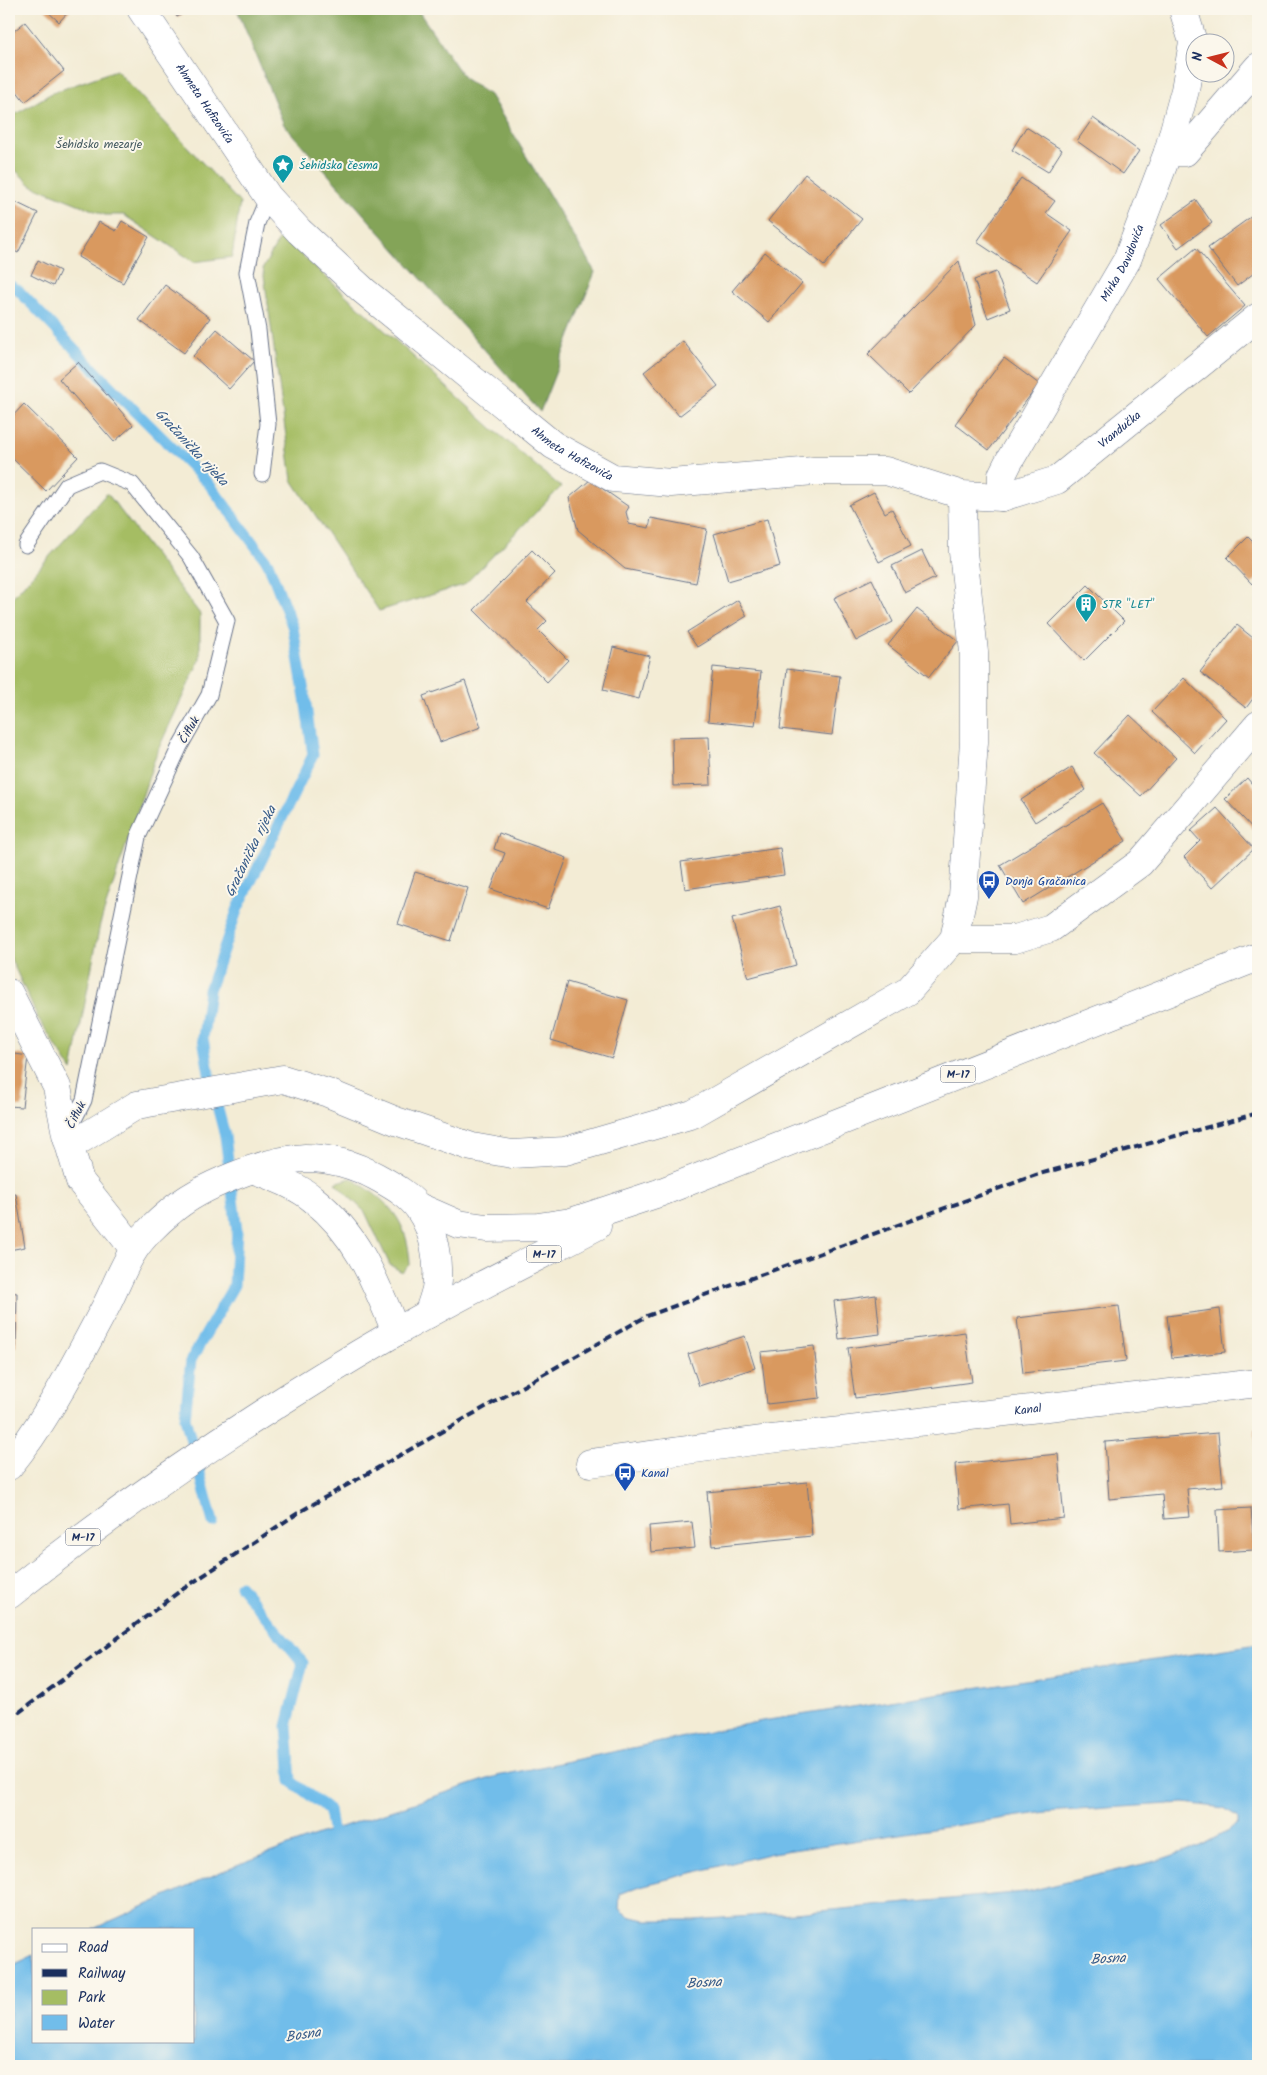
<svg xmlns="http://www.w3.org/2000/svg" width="1267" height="2075" viewBox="0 0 1267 2075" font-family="Kalam,sans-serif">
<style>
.green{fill:#a5bd63;stroke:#607660}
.forest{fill:#84a459;stroke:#506a5c}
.water{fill:#71bdea;stroke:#4676a4;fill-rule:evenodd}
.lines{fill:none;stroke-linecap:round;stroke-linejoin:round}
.stream{stroke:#71bdea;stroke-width:11}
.building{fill:#d9995e}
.lane-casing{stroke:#677188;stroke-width:17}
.street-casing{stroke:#677188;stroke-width:29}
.primary-casing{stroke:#677188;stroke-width:29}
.lane{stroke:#fff;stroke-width:15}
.street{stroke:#fff;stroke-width:28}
.primary{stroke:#fff;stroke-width:28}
.rail{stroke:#1b2f5e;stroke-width:4;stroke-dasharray:8 4;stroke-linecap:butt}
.labels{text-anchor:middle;stroke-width:4;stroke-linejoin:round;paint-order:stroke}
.shield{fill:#fbf7ec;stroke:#5e6b89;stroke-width:1}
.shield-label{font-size:11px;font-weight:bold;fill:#1b2f5e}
.street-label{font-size:12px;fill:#1b2f5e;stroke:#fbf7ec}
.park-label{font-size:12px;fill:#445a60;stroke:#fbf7ec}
.culture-label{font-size:12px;fill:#0d838f;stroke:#fbf7ec;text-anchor:start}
.transit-label{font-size:12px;fill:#164399;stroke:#fbf7ec;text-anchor:start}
.water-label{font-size:14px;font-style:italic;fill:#355a88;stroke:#fbf7ec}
</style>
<rect width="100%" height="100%" fill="#fbf7ec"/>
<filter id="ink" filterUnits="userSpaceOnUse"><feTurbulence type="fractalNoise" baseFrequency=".02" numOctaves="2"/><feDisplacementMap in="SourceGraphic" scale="10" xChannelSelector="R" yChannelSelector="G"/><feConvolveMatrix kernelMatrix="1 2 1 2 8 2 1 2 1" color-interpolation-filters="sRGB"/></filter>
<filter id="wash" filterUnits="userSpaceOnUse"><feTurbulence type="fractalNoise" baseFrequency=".0096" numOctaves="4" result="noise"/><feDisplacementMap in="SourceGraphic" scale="20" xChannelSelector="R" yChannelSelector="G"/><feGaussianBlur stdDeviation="1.12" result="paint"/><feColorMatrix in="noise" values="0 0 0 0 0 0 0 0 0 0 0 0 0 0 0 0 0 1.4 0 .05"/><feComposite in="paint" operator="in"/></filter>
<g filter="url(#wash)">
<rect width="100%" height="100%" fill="#f3ecd5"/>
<!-- green -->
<g class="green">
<polygon points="116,70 240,203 232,257 194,262 124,215 105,215 31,185 9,164 9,118 52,93"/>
<polygon points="281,236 494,430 561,487 464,585 379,611 292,480 263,268"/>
<polygon points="107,493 200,614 200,659 157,752 100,924 72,1071 38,1018 9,955 9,601"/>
<path d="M351,1178C388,1201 408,1219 410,1264L402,1272L390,1265L365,1212L335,1183Z"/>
</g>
<!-- forest -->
<polygon class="forest" points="237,9 417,9 465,79 490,95 595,272 540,412 284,125"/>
<!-- water -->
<path class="water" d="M1258,1644V2066H9V1967L34,1955V2041H194V1929H93L234,1866L332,1830L497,1776L762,1721ZM1184,1803L1224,1808L1238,1817V1823L1228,1831L1200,1846L1156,1861L1025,1892L821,1911L694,1920H645L628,1916L619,1909L620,1894L640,1886L772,1853L1046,1812Z"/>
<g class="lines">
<!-- stream -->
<g class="stream">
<polyline points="9,285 18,290 114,390 209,484 268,563 293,628 305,698 313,755 238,908 209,990 203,1038 210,1079 225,1136 237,1231 234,1285 191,1360 185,1418 213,1522"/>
<polyline points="240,1586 303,1663 287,1726 291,1781 329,1810 332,1830 331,1844"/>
</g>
</g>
<g id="blocks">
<!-- building -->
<g class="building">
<polygon points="45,9 71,9 59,22"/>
<polygon points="172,9 191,9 177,17"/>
<polygon points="25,22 64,71 25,102 9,81 9,35"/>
<polygon points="1093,118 1139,151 1123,174 1077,141"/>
<polygon points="1026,127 1062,150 1048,172 1012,150"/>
<polygon points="805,174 862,219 824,266 768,221"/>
<polygon points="1021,178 1055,201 1046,213 1072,231 1037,282 977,242"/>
<polygon points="9,199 38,213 18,253 9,248"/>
<polygon points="1196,200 1212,223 1178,248 1161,225"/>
<polygon points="1252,216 1258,224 1258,270 1237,286 1208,248"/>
<polygon points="122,221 149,237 123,283 78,257 99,222 116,231"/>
<polygon points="1196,248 1245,306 1208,337 1159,279"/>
<polygon points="765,252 802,283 769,322 732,291"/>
<polygon points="38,260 60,271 53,286 31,275"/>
<polygon points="959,261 976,325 909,394 868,354"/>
<polygon points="996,272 1010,309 988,318 974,280"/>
<polygon points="165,285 210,318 184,353 139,320"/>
<polygon points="217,329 254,361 229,389 193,356"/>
<polygon points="683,341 718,386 679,416 644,372"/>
<polygon points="1004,358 1039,384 989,450 955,424"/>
<polygon points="78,362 133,425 114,442 59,379"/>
<polygon points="24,404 78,457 46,491 9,455 9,420"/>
<polygon points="590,480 629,507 626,512 629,524 649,528 651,518 707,529 696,583 625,569 578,530 569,498"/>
<polygon points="874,492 885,513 892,509 911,546 879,562 849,505"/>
<polygon points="767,519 780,566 728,581 714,534"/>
<polygon points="1248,537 1258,547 1258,578 1252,584 1227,558"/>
<polygon points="532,550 555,573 527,602 547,621 538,630 568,660 547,682 474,610"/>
<polygon points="922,551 935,578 905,593 892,566"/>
<polygon points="872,579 893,622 856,641 834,598"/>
<polygon points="1088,585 1124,621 1084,661 1049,624"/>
<polygon points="738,600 747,616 697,647 687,632"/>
<polygon points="917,609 958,641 929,677 888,645"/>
<polygon points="1237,625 1258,642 1258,692 1246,708 1200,672"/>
<polygon points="613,647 650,656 639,699 603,690"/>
<polygon points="713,667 761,672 755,726 708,721"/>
<polygon points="787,669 840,676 832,735 780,729"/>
<polygon points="1184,678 1226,719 1195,753 1152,712"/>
<polygon points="465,681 481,727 440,742 423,696"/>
<polygon points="1130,715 1176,758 1141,796 1094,753"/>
<polygon points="709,737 711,785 673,786 672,738"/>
<polygon points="1072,767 1086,790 1035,822 1021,800"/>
<polygon points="1247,778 1258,791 1258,834 1225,799"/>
<polygon points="1102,803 1126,841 1023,904 1000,865"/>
<polygon points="1217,808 1254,849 1212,888 1184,857 1200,841 1191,831"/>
<polygon points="499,833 567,858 548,909 491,889 505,853 494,849"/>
<polygon points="780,848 784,875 685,889 681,862"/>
<polygon points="415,872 468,888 451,941 398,924"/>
<polygon points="780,906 796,965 748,978 732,919"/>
<polygon points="567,982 628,1000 612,1058 551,1040"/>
<polygon points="9,1053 28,1056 22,1107 9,1106"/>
<polygon points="16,1194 25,1247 9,1250 9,1195"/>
<polygon points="9,1292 17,1293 16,1347 9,1346"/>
<polygon points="876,1295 880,1334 839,1339 834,1301"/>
<polygon points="1119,1306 1126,1361 1023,1373 1017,1318"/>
<polygon points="1220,1309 1225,1352 1172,1358 1167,1316"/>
<polygon points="965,1332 972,1382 855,1398 848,1348"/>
<polygon points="745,1336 755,1368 699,1386 688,1354"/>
<polygon points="814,1346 820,1398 767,1404 761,1352"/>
<polygon points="1254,1429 1258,1429 1258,1457 1257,1457"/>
<polygon points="1218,1433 1223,1486 1187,1489 1190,1517 1164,1519 1162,1494 1109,1499 1105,1442"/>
<polygon points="1058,1454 1064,1518 1010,1524 1008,1504 959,1509 955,1464"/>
<polygon points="807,1482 812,1536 712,1546 707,1492"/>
<polygon points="1251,1508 1254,1550 1219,1552 1217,1510"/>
<polygon points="692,1522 695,1548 651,1552 649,1526"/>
</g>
</g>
</g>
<g filter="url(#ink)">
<use href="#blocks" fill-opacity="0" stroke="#677188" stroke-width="1"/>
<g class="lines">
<!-- lane casing -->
<g class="lane-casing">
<g id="lane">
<polyline points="262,474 268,424 258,330 247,272 257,223 268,197"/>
<polyline points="26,545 67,485 100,471 132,484 191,557 227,621 209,695 180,746 138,837 84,1100 67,1133"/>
</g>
</g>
<!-- street casing -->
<g class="street-casing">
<g id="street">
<path id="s1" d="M141,9L268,197L299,231L364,291L553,445L613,478L671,483L814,471H886L962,495L1002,497L1057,480L1258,317"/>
<polyline points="1168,152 1185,152 1258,67"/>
<path id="s2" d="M1002,497V475L1008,463L1127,260L1168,152L1185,90L1193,42L1183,9"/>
<polyline points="954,939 1015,939 1051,928 1140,863 1258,725"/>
<polyline points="9,993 57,1087 66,1134 80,1181 134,1249"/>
<polyline points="70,1146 137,1105 283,1079 328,1093 396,1121 472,1147 512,1154 565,1151 693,1114 908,991 954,939 963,896 974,742 974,652 963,552 962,495"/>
<path id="s3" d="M590,1463L761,1440L1258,1383"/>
</g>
</g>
<!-- primary casing -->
<g class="primary-casing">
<g id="primary">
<path d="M255,1170C275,1178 296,1185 313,1199C358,1235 375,1281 396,1332"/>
<polyline points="419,1207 458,1224 486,1228 538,1227 571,1222 659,1193 1258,957"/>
<path d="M9,1466C48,1419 76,1361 105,1308C115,1289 122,1268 134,1250C141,1238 159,1221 170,1212C199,1186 266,1160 305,1158C330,1158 355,1165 377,1177C391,1185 410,1195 419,1209C434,1230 440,1263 436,1289C434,1297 431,1306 428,1314"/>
<path d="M9,1595C131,1497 261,1410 396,1332C462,1294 530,1261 597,1226"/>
</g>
</g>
<!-- lane -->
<use href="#lane" class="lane"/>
<!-- street -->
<use href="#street" class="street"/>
<!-- primary -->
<use href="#primary" class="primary"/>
<!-- rail -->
<polyline class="rail" points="9,1720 180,1591 301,1511 647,1316 1036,1175 1258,1113"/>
</g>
</g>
<!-- icons -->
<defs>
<g id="sight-pin" transform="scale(1.125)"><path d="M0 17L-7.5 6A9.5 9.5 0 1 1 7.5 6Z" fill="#0f9aa8" stroke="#fbf7ec"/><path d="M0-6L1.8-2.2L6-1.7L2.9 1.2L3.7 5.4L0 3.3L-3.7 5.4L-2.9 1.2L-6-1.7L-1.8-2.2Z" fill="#fff"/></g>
<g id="building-pin" transform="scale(1.125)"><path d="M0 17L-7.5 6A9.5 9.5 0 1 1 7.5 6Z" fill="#0f9aa8" stroke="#fbf7ec"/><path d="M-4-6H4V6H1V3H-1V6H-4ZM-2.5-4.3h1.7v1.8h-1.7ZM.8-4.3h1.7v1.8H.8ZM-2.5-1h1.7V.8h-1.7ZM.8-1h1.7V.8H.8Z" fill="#fff"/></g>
<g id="bus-pin" transform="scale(1.125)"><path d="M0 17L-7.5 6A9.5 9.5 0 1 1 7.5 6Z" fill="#1a4fb4" stroke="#fbf7ec"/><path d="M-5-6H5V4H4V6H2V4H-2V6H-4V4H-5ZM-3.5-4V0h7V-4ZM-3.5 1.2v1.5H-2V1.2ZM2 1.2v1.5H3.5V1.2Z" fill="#fff"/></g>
</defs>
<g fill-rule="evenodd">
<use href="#sight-pin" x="283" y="165"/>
<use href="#building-pin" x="1086" y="604"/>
<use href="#bus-pin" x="989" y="881"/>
<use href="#bus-pin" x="625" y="1473"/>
</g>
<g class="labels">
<!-- shield labels -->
<g class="shield">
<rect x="940.5" y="1065.5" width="35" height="17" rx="4"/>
<rect x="526.5" y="1245.5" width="35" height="17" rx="4"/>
<rect x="65.5" y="1528.5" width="35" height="17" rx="4"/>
</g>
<g class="shield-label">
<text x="958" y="1078">M-17</text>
<text x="544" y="1258">M-17</text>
<text x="83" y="1541">M-17</text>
</g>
<!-- street labels -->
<g class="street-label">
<text dy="4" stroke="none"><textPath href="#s1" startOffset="114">Ahmeta Hafizovića</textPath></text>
<text dy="4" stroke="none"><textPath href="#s2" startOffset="266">Mirka Davidovića</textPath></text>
<text dy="4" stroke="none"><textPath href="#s1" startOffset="1205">Vrandučka</textPath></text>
<text dy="4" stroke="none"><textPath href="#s1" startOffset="626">Ahmeta Hafizovića</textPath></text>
<text transform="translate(189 730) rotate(-60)" y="4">Čifluk</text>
<text transform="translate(76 1115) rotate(-64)" y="4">Čifluk</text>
<text dy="4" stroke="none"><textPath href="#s3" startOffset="441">Kanal</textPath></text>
</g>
<!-- park labels -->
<g class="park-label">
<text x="99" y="148">Šehidsko mezarje</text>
</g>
<!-- culture labels -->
<g class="culture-label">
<text x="299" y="169">Šehidska česma</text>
<text x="1102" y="608">STR "LET"</text>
</g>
<!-- transit labels -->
<g class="transit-label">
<text x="1005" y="885">Donja Gračanica</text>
<text x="641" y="1477">Kanal</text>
</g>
<!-- water labels -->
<g class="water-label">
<text transform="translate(192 447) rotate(47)" y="5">Gračanička rijeka</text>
<text transform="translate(250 851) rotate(-64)" y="5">Gračanička rijeka</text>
<text transform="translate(1108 1958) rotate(-3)" y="5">Bosna</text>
<text transform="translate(704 1982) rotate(-3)" y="5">Bosna</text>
<text transform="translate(303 2034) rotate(-9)" y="5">Bosna</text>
</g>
</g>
<!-- margin -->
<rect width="1267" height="2075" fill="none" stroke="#fbf7ec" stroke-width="30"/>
<!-- legend -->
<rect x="32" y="1928" width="162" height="115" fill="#fbf7ec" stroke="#a1a7b3"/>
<rect x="42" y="1944" width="25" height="8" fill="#ffffff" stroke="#a1a7b3"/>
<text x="78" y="1952" font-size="15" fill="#1b2f5e">Road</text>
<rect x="42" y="1969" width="25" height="8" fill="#1b2f5e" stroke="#a1a7b3"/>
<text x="78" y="1978" font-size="15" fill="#1b2f5e">Railway</text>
<rect x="42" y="1990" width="25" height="15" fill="#a5bd63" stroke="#a1a7b3"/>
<text x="78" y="2002" font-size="15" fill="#1b2f5e">Park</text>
<rect x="42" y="2015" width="25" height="15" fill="#71bdea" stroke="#a1a7b3"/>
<text x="78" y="2028" font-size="15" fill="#1b2f5e">Water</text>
<!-- north arrow -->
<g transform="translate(1210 58) rotate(277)"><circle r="24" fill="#fbf7ec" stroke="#a1a7b3"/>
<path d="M0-4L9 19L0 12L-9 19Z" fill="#c8321e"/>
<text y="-8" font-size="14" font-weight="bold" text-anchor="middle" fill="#1b2f5e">N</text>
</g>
</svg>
